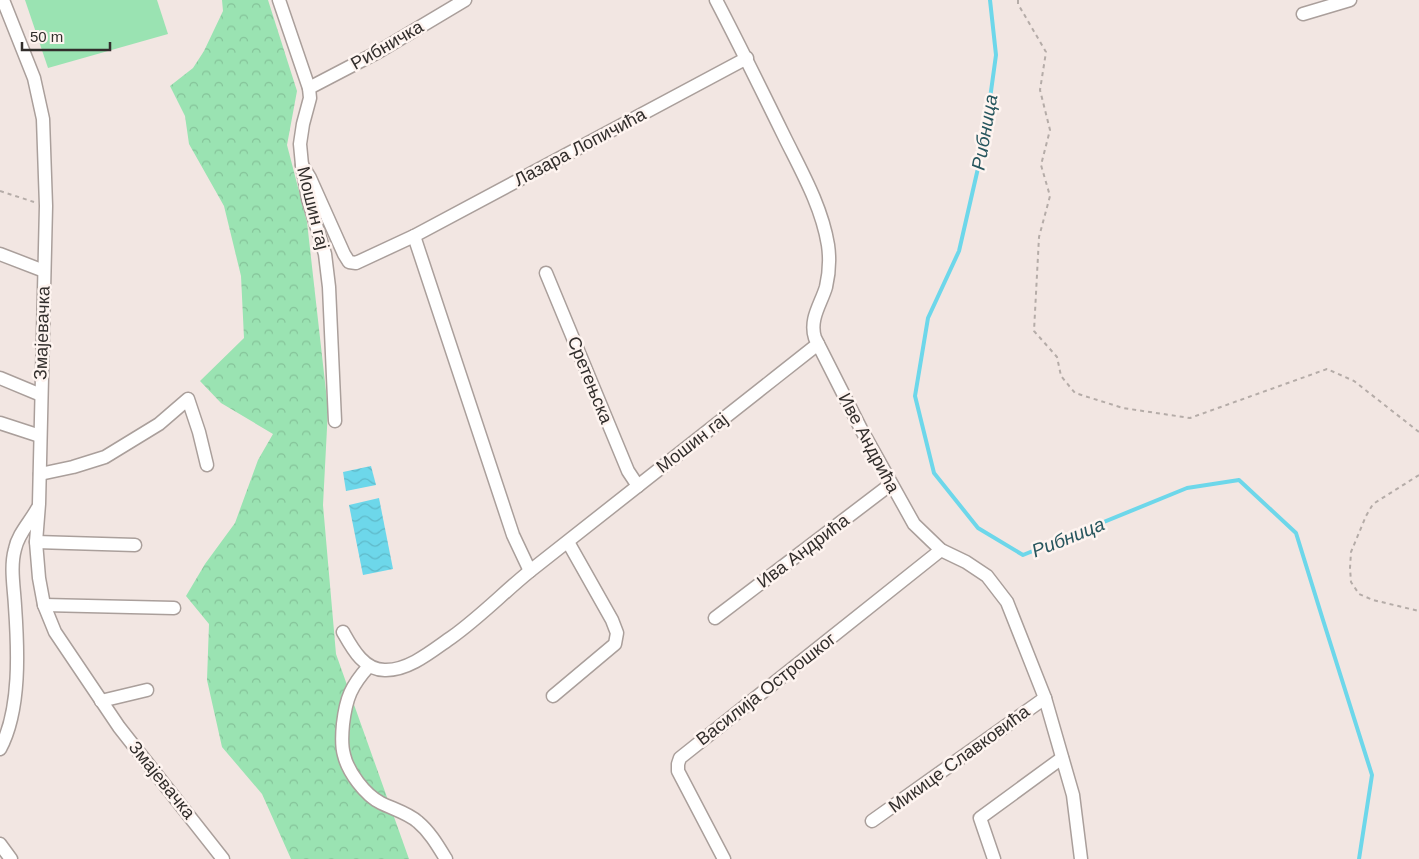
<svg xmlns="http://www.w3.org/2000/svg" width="1419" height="859" viewBox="0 0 1419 859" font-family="Helvetica,sans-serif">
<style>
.forest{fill:url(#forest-crowns)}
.garden{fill:#9ae3b2}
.water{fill:url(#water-waves)}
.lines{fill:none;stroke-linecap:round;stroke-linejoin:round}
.stream{stroke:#6dd7ea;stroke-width:4}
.minor-casing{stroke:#aa9f9b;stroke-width:15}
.path{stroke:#b5aca8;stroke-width:2;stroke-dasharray:4 4;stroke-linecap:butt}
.minor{stroke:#fff;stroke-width:12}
.labels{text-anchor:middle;stroke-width:5;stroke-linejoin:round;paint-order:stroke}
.street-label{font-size:18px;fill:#322e2c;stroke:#fef4f0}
.water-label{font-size:19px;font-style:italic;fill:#27565e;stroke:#fef4f0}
</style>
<defs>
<pattern id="forest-crowns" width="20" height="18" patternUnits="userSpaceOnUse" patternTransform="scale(1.25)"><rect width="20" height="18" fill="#9ae3b2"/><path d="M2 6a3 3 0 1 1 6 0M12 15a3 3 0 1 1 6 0" fill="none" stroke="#85c399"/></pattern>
<pattern id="water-waves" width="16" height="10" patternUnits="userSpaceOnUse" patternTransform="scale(1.25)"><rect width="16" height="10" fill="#6dd7ea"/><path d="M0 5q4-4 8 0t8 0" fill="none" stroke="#5fb9c9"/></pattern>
</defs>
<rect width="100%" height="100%" fill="#f2e6e2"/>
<!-- forest -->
<polygon class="forest" points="222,0 268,0 297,91 287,145 307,222 328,409 323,505 336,654 409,859 291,859 262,794 222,747 207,680 209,624 186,596 205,564 235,523 258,460 273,434 221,403 200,381 244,338 241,276 224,206 189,144 185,116 170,86 193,68 204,51 223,11"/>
<!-- garden -->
<polygon class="garden" points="25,0 157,0 168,34 48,68"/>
<!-- water -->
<g class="water">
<polygon points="371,466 376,485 346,491 343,472"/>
<polygon points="379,498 393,569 363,575 349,505"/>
</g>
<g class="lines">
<!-- stream -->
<polyline class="stream" points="990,0 996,55 984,142 959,251 928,318 915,396 934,473 978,528 1023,555 1187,488 1239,480 1296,533 1323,620 1372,775 1359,859"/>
<!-- minor casing -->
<g class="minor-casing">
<g id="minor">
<polyline points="3,0 34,78 43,119 46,206 39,504 36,542 39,578 44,605 55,632 119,727 223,859"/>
<polyline points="279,0 309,88 310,98 303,124 300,144 302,165 308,199 325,254 329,287 335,421"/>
<path d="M716,0C740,46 763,93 786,140C803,174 822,208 828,245C830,259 829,274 826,287C821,304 809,319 815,338L861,429L914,524L941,550L966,562L987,576L1007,602L1045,698L1073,795L1081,859"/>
<polyline points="1303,14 1350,0"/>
<polyline points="309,88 378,52 465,0"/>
<polyline points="302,165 310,178 344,254 349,262 356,263 414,236 747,58"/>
<polyline points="414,236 513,535 530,571"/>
<polyline points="0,254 44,271"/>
<polyline points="546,273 628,471 638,486"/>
<polyline points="0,378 41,395"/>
<polyline points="0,423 40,436"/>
<polyline points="40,474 73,467 105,457 159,424 188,399 199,432 207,465"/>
<polyline points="36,542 135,545"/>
<polyline points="44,605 174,608"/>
<polyline points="715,618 891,484"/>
<path d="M343,632C352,648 364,671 386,670C410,670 433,650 452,637C480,617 504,592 530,571C625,495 722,420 818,344"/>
<path d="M369,666C351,686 346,698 343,724C342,734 341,745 344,755C348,772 365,795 381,803C393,809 408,813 418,822C430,832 438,846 446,859"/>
<polyline points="553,696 615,644 617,633 612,620 568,542"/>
<polyline points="101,701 147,690"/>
<path d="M0,749C21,710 18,649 15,606C14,587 10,567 15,549C18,534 30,522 37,509"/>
<polyline points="872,821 1045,698"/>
<polyline points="0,844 11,859"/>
<polyline points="724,859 678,771 678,764 680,758 941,550"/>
<polyline points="994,859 980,818 1062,758"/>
</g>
</g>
<!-- path -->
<g class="path">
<polyline points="1018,0 1018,4 1046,52 1040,90 1050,130 1041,165 1050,196 1039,237 1034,331 1057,357 1061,376 1075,393 1123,408 1190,418 1327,369 1354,381 1419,432"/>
<polyline points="0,191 34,202"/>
<polyline points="1419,475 1373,504 1366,516 1351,552 1350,568 1351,582 1359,594 1373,600 1419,611"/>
</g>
<!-- minor -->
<use href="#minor" class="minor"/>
</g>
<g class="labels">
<!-- street labels -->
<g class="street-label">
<text transform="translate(387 45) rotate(-30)" y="6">Рибничка</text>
<text transform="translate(580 147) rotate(-28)" y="6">Лазара Лопичића</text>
<text transform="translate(313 208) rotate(76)" y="6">Мошин гај</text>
<text transform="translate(42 333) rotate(-88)" y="6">Змајевачка</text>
<text transform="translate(590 380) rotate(68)" y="6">Сретењска</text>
<text transform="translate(692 443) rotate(-38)" y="6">Мошин гај</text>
<text transform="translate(869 443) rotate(62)" y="6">Иве Андрића</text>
<text transform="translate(803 551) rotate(-37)" y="6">Ива Андрића</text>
<text transform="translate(766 689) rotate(-38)" y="6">Василија Острошког</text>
<text transform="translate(959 759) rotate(-36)" y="6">Микице Славковића</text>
<text transform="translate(162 780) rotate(51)" y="6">Змајевачка</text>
</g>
<!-- water labels -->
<g class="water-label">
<text transform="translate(984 132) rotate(-80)" y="7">Рибница</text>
<text transform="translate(1068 537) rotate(-22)" y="7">Рибница</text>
</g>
</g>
<!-- scale -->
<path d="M22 42v8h88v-8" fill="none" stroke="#322e2c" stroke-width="2.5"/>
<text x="30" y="42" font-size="15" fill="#322e2c" stroke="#fef4f0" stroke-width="4" paint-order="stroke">50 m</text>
</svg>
